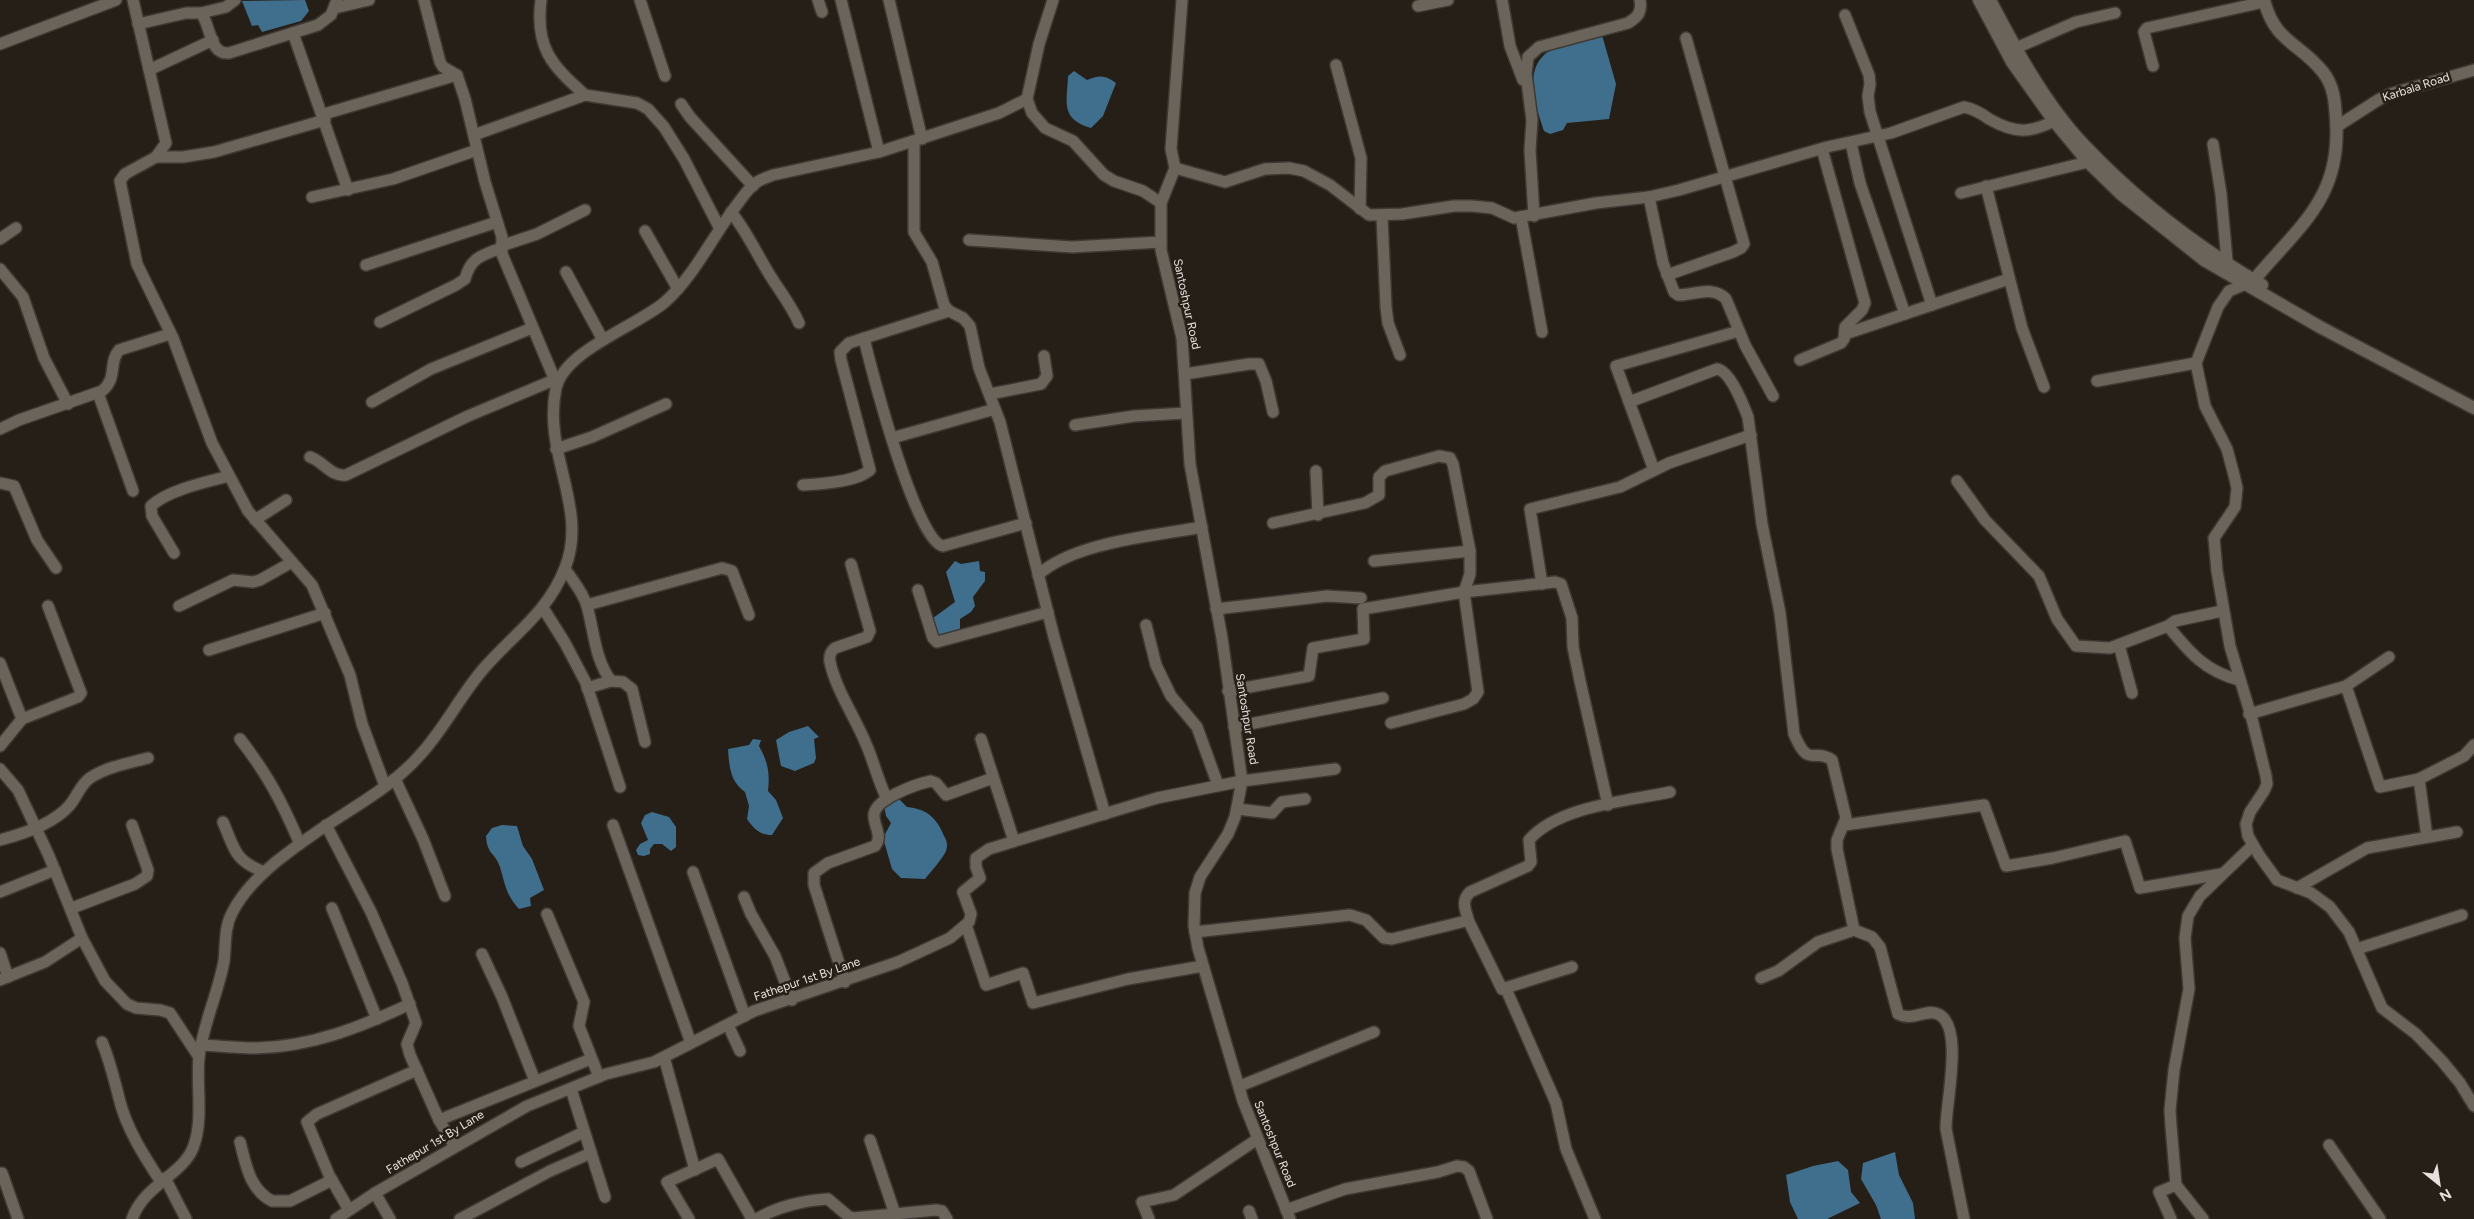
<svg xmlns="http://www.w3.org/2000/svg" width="2474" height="1219" viewBox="0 0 2474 1219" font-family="Figtree,sans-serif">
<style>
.water{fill:#406e8d}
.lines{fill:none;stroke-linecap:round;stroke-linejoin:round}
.minor-casing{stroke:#3e3933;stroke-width:14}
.tertiary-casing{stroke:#3e3933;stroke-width:15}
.minor{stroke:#6b645a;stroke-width:11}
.tertiary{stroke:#6b645a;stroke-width:12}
.labels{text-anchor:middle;stroke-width:5;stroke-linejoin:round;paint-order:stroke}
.street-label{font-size:12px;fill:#e6e1dc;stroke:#251f17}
</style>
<rect width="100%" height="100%" fill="#251f17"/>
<!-- water -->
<g class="water">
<polygon points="305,0 309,11 301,21 262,32 258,25 252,26 242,1"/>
<path d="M1602,35L1616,84L1609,119L1567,123L1563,130L1550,134L1544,131C1537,109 1524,75 1543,56C1552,45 1588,40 1602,35Z"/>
<path d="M1074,71L1087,80C1099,75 1105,75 1116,83L1103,116L1091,128C1060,119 1067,102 1068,76Z"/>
<polygon points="955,561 961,564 979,561 980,571 985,572 985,581 973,597 975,606 971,612 960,619 960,631 943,638 936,634 933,618 955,602 946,572"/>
<polygon points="808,726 819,737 814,739 816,758 814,763 795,771 781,766 776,740 789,732"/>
<path d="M753,739L761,740L759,746C768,762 770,773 768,791L776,800L783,818L772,835C760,835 754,829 747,819L749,806L745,792C730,782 729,765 728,749L749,745Z"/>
<path d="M896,796L907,807C927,809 937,818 944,836C947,841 948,845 946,851C943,858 930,873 925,879L901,878L892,869L883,838L891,823L886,816L884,806Z"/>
<polygon points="652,812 669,817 676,827 676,847 671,851 662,844 654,844 650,849 650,854 644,856 638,855 636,850 640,844 648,840 641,823 645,815"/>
<path d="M502,825L517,826L523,846L532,859L544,890L530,898L531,906L519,909C506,895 505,884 500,867C495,852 487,855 486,836L492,828Z"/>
<polygon points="1895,1152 1899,1175 1913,1203 1915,1219 1881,1219 1876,1205 1861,1179 1863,1163"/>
<polygon points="1838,1161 1848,1170 1851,1192 1860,1203 1827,1219 1798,1219 1790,1202 1786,1175 1813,1166"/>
</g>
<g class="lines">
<!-- minor casing -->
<g class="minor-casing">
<g id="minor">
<polyline points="133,0 166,143 156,157 125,174 120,181 137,264 173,338 212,443 248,511 312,585 350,675 362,724 385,786"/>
<polyline points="424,0 440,62 443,67 457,75 465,99 485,182 502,237 502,254 557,385"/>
<path d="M541,0C535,47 551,65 585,95"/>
<polyline points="640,0 665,76"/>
<polyline points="818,0 822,12"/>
<polyline points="841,0 879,152"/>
<polyline points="889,0 922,139"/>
<polyline points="1053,0 1039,44 1027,99 1032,113 1045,128 1073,141 1104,175 1114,181 1143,191 1161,203"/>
<polyline points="1182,0 1171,149 1175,168 1161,203 1161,250 1182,338 1190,464 1222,638 1242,781 1235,817 1228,834 1200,877 1195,893 1194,926 1198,948 1243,1101 1290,1219"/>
<polyline points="1502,0 1510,46 1523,80"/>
<polyline points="1418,6 1448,0"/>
<polyline points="335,8 369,0"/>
<polyline points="201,13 226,7 235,0"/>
<polyline points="1845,15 1869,75 1870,84 1868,96 1870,112 1932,305"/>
<path d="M138,24L186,13H201C211,25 209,55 229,53L318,25L331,15L337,0"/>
<polyline points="293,33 348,190"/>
<polyline points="0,44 116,0"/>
<polyline points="2016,48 2076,22 2115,13"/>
<polyline points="1336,65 1361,158 1360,209"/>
<polyline points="2153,66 2144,32 2147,28 2264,2"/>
<polyline points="149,70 213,40"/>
<polyline points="681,104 690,117 753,186"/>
<polyline points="324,114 457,75"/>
<polyline points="2336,127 2378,100 2390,94 2474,70"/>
<polyline points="474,135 585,95 637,103 648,109 664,127 684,159 719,227"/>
<polyline points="914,142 914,232 932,262 944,305 949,311 963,318 970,326 979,368 1000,422 1054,637 1105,814"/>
<polyline points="1851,143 1860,183 1905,314"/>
<polyline points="2213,144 2221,194 2227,261"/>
<polyline points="156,157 183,157 214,152 325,120"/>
<path d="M1175,168L1225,182L1265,169L1289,168L1304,171L1330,185L1369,215L1402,214L1454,206H1472L1492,208L1514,218L1596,203L1649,197L1679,190L1827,147L1891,133L1964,107C1974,109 1981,113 1989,119C2017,135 2032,133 2060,118"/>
<polyline points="1986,186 2022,328 2044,387"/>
<polyline points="1961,193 2088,162"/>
<polyline points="312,197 393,179 477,150"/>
<path d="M1649,197L1663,263L1674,292L1678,295C1695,295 1713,285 1726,299L1745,345L1773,396"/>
<path d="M731,212C748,233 758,257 773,280C782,294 792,307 799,323"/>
<polyline points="1382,216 1386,307 1388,323 1400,355"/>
<path d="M1534,216L1530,150L1532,120L1526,74L1528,57L1539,47L1628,23C1638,17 1642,12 1640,0"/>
<polyline points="1521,217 1542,332"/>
<polyline points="645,231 678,289"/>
<polyline points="0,239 16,228"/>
<polyline points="969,240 1072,247 1161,242"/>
<polyline points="501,246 537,234 585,210"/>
<polyline points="366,265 497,222"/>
<polyline points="0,269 23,297 44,358 68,404"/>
<polyline points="566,272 603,340"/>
<polyline points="1667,275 1733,252 1741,248 1744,244 1686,38"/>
<polyline points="2253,281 2229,291 2218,307 2196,363 2205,406 2227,449 2234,475 2237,488 2235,507 2214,538 2217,571 2230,646 2252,719 2266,776 2267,784 2264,791 2250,812 2246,824 2248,836 2259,855 2277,880 2311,893 2330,907 2349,932 2382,1008 2416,1034 2442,1061 2460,1083 2474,1106"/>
<path d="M380,322L456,285L465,279C471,257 481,256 501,248"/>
<polyline points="1845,334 2009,279"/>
<path d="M864,338C871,369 916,542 943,546L1026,523"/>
<polyline points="1800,360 1841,343 1844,339 1845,327 1862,310 1865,303 1822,149"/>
<polyline points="1185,374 1249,364 1259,364 1266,381 1273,412"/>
<polyline points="2097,381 2196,363"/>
<polyline points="98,393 133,491"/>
<polyline points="990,394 1041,384 1047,376 1044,356"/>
<polyline points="372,402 431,369 532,328"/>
<path d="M1629,402L1717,369C1730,371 1743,404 1748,417L1762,524L1780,613L1794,734C1809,770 1814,747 1832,760L1846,818L1837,840V849L1854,930"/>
<polyline points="1075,425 1134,416 1186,413"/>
<path d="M0,429L19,420L102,391C118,378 108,363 119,350L170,334"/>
<polyline points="892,438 995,409"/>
<polyline points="556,449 592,437 666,404"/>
<path d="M310,457C323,461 331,477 346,475L468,416L554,380"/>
<polyline points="1654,470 1616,366 1739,331"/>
<polyline points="1316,471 1318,515"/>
<polyline points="1957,481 1985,520 2039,576 2057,619 2076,646 2110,648 2168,626 2175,621 2222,611"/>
<polyline points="0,483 14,486 37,540 56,568"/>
<path d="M803,485C822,484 856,482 870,470L841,360L840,352L849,343L949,311"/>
<polyline points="255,520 286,500"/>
<polyline points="1273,523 1365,503 1379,495 1379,477 1385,471 1439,456 1450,458 1453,464 1470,551 1470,574 1464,592 1478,692 1473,699 1464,704 1391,723"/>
<path d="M174,553L152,516L151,506C168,490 206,482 229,476"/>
<polyline points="1374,561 1470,551"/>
<path d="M851,564L870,631L867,637L835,648C830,652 829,656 830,662C836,690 855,717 866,744C874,762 878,781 887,799"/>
<path d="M565,569C573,581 583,592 587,606C594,631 595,660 611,681L623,682L632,689L645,742"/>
<path d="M1038,575C1074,542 1154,536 1202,527"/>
<polyline points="1542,584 1530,509 1620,487 1669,463 1751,435"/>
<polyline points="918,590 933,638 937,642 1048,612"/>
<polyline points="587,605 722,568 732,571 749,615"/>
<polyline points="179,606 233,580 253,582 260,580 292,562"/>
<polyline points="543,608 565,643 586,683 620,787"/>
<polyline points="1216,609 1327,596 1361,598"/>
<polyline points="1146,625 1156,665 1171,696 1197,727 1218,785"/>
<path d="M2168,626C2190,653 2205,671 2239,680"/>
<polyline points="2119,645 2132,693"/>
<polyline points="209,650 325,613"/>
<polyline points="0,663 22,719"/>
<polyline points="2346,686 2380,787 2419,779"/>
<polyline points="587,688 611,681"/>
<polyline points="1228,691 1309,676 1313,648 1364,639 1363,609 1464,592 1555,582 1561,584 1572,618 1573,647 1580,681 1608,805"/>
<polyline points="2249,714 2346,686 2389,657"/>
<polyline points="1234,727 1383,698"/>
<path d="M240,739C268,775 282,802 300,844"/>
<polyline points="981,739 1014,841"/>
<polyline points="0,746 22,719 78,697 81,693 48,606"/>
<polyline points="0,769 18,790 49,856 82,938 105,981 127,1004 136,1008 160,1010 170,1013 199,1057"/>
<polyline points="395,779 423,839 445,896"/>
<polyline points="1237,809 1272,813 1282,802 1305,799"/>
<path d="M223,822C235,850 234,860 264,872"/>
<polyline points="326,825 371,912 402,983 416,1023 407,1044 410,1055 439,1120 455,1147"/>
<polyline points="613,825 691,1043"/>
<polyline points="1845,825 1984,805 2006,866 2053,858 2125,841 2140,888 2221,874"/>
<polyline points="2427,837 2419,779 2464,756 2474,745"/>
<path d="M0,840C23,834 53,824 69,806C77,797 80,785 90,778C106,767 129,763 148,758"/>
<polyline points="693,872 745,1016"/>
<polyline points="2297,888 2367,848 2457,832"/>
<polyline points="0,892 55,870"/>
<polyline points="744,897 751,914 775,956 792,1000"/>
<polyline points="72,908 135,884 147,876 148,870 132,825"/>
<polyline points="332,908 377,1019"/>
<polyline points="547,914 584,1002 579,1026 599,1077"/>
<polyline points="1468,920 1502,989 1572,967"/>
<polyline points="966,925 986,985 1023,973 1033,1003 1128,979 1203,966"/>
<path d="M1195,932L1350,915L1366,920L1384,938L1392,939L1466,921L1468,919C1465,908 1461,901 1470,892L1528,866L1531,862L1529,840C1558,806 1628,801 1670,792"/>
<polyline points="2357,949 2462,915"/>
<polyline points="0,953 8,977"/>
<polyline points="482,954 502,997 535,1081"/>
<path d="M1761,978L1778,971L1818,942L1854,930L1872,937L1880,947L1898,1014C1913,1022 1926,1008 1938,1014C1965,1026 1945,1106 1946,1129L1964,1219"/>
<polyline points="0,980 45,962 82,938"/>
<path d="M845,982L814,885V873L828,863L875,846C883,836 874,827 874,816C873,799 917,784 931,781L936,783L946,795L993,778"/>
<polyline points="1506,989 1556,1103 1566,1149 1595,1219"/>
<polyline points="728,1025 740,1051"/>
<path d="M102,1042C110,1061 114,1079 119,1098C126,1128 144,1156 161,1182"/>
<path d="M202,1045C220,1046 238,1048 256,1048C311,1047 361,1027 410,1004"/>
<polyline points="664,1057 695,1170"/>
<polyline points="1240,1086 1374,1032"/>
<polyline points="571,1089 605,1197"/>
<polyline points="439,1120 591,1059"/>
<polyline points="870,1140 895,1214"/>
<path d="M240,1142C246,1164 249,1189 272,1201H290L332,1180"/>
<polyline points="2329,1145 2380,1219"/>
<polyline points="521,1162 584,1132"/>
<polyline points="2,1173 18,1219"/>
<polyline points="165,1178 186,1219"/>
<polyline points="375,1193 390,1219"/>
<polyline points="349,1210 329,1175 307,1122 317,1114 417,1070"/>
<polyline points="1286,1210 1345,1189 1438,1172 1457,1166 1464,1167 1469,1171 1487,1219"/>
<polyline points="1249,1211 1252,1219"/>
<path d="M132,1219C144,1185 182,1175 193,1148C204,1120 196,1086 199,1057C203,1024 218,994 224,961C226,945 224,928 232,913C242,893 260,875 277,861C291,850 306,839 321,829C355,806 393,786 420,755C445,728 461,694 485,667C515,633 548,612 565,568C589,508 542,453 556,388C565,350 637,326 665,302C695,275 712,237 736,206C742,198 748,188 757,182C761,179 768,177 773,175L879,152L999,113L1027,99"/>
<polyline points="336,1219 375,1193 527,1106 606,1074 654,1062 754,1011 898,962 950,938 969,922 971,914 963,892 980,878 976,867 976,858 989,849 1157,798 1242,781 1335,769"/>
<polyline points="460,1219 550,1171 591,1153"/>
<polyline points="689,1219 667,1182 718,1159 752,1219"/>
<path d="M757,1219C776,1207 805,1200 828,1199L848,1216L853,1218L936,1210L942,1211L947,1219"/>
<polyline points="1149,1219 1142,1202 1174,1195 1256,1140"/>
<polyline points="2171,1219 2159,1192 2176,1185"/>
<polyline points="2203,1219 2176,1185 2171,1126 2170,1110 2174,1070 2189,989 2185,938 2188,916 2200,896 2253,845"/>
</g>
</g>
<!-- tertiary casing -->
<g class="tertiary-casing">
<g id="tertiary">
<polyline points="1979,0 2012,62 2054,121 2088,162 2121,194 2204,260 2320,327 2474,408"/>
<path d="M1990,0C2015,48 2045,104 2083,144C2134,198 2197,247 2262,285"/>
<path d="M2254,280C2299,226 2342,198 2336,119C2335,102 2334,86 2323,72C2299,42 2275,43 2264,0"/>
</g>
</g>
<!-- minor -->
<use href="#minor" class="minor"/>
<!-- tertiary -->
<use href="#tertiary" class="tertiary"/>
</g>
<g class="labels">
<!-- street labels -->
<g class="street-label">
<text transform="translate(2416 87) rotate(-18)" y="4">Karbala Road</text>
<text transform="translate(1187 304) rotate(78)" y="4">Santoshpur Road</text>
<text transform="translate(1247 719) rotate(81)" y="4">Santoshpur Road</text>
<text transform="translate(807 979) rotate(-19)" y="4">Fathepur 1st By Lane</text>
<text transform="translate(435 1142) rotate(-31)" y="4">Fathepur 1st By Lane</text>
<text transform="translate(1275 1144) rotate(68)" y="4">Santoshpur Road</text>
</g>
</g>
<!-- north arrow -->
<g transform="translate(2439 1184) rotate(150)" stroke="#251f17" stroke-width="4" paint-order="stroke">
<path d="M0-4L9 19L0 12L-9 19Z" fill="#e6e1dc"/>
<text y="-8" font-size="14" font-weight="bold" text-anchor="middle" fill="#e6e1dc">N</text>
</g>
</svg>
